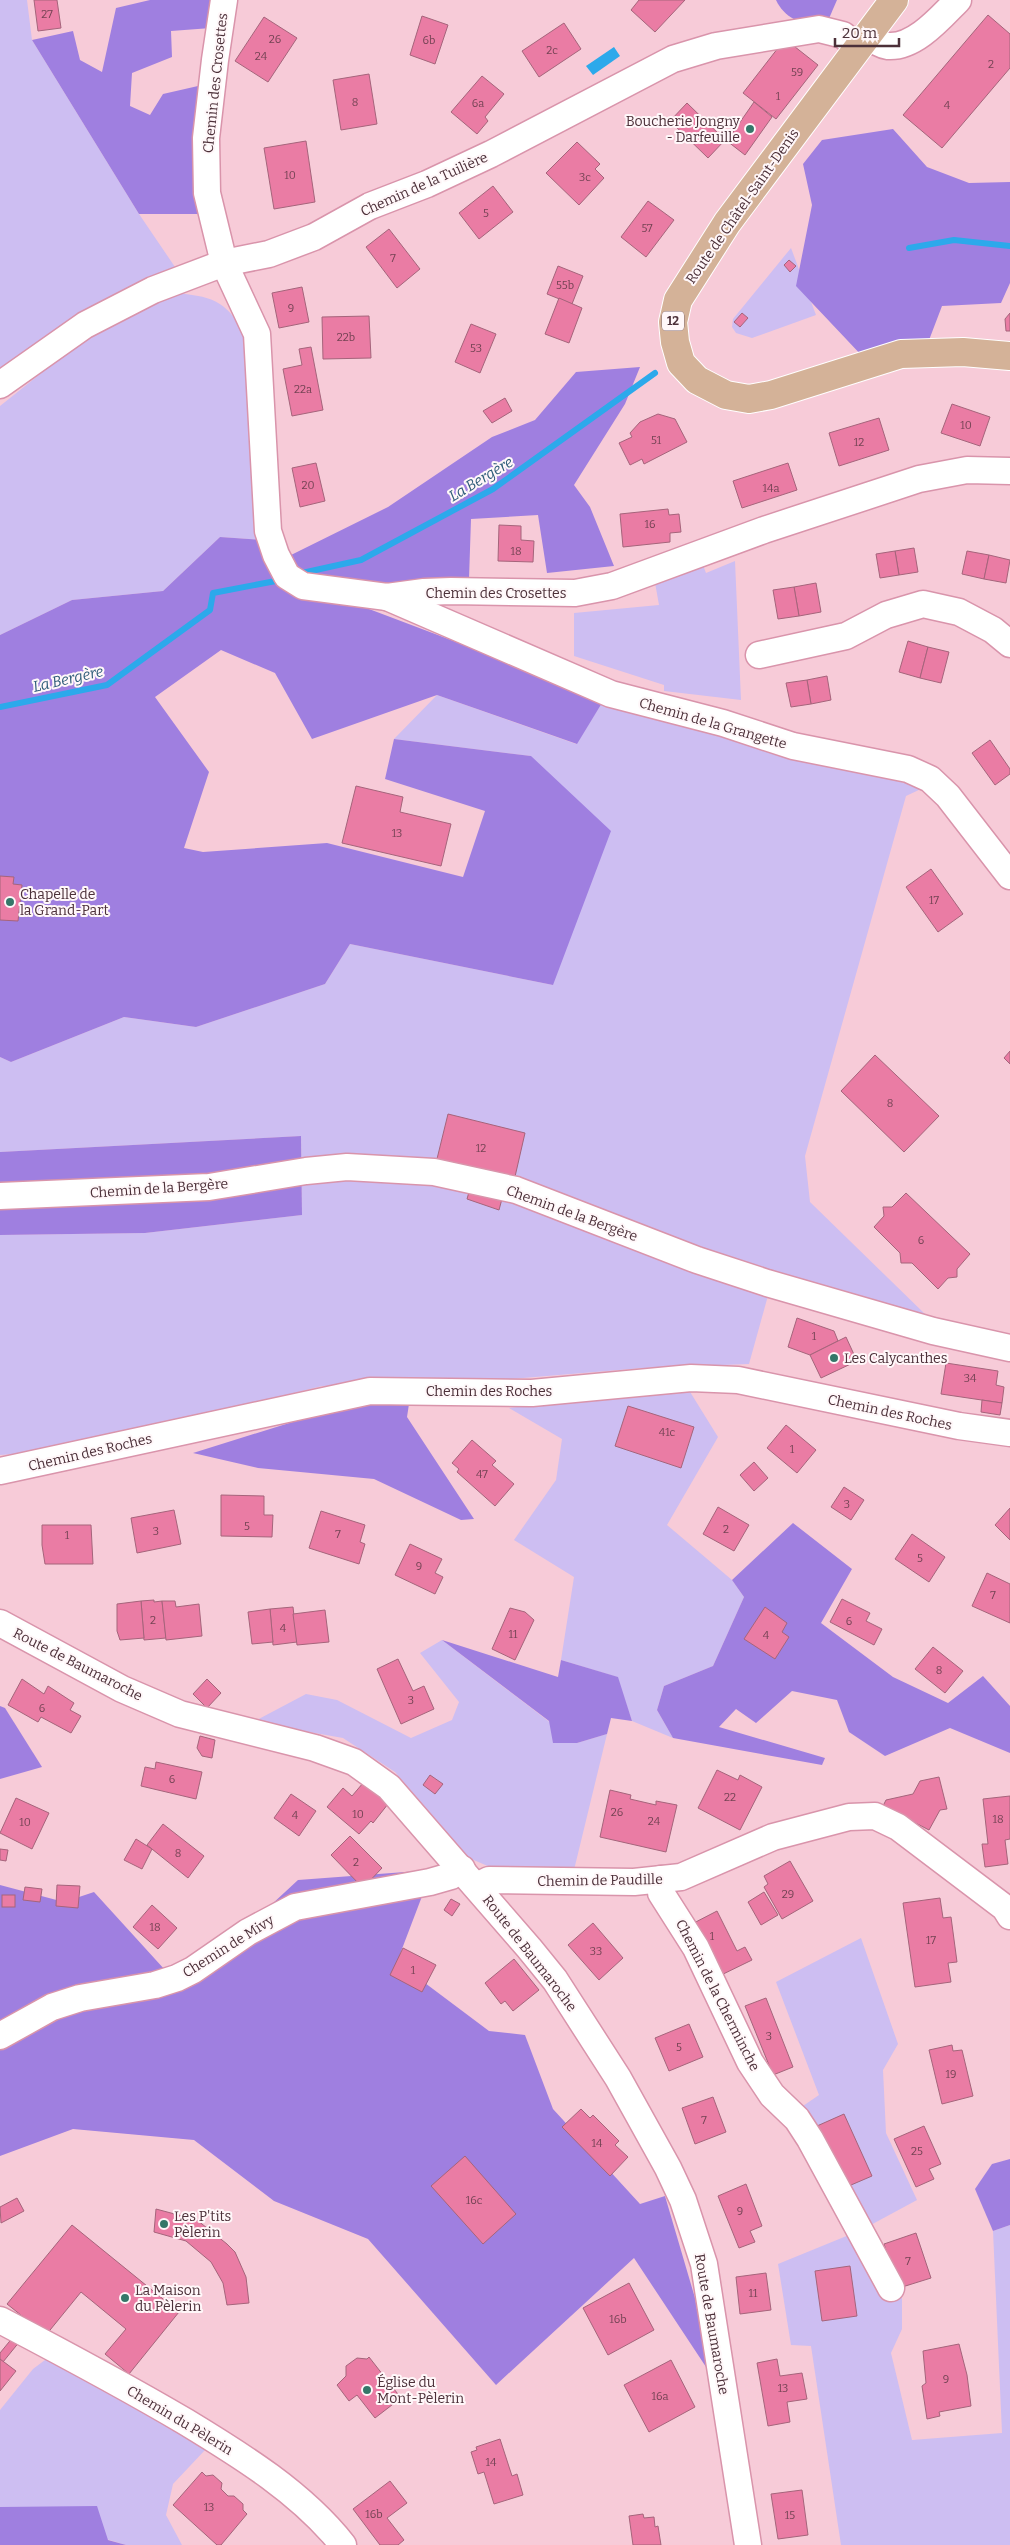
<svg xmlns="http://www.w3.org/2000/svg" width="1010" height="2545" viewBox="0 0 1010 2545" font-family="Bitter,serif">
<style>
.green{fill:#cdbef2}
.forest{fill:#9f7fe0}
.water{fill:#2ca9eb}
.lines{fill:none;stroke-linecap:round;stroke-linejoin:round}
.stream{stroke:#2ca9eb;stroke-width:6}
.building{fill:#ea7ca4;stroke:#a5647b}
.minor-casing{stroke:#d994ab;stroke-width:29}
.major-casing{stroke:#fff;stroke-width:30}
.minor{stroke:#fff;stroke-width:26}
.major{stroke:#d4b298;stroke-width:28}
.poi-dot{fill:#347769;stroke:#fff7f9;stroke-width:2}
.labels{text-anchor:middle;stroke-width:4;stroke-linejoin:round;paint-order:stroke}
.number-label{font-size:11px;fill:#744354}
.shield{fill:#fff7f9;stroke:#826c73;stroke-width:1}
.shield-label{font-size:12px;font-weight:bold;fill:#4c3039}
.street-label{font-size:14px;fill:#4c3039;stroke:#fff7f9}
.poi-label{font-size:14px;fill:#4c3039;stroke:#fff7f9;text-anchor:start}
.water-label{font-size:15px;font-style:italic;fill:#2e5c79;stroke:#fff7f9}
</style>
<rect width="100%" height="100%" fill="#f7cbd8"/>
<!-- green -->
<g class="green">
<polygon points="0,0 27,0 32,40 139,214 175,267 95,307 0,372"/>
<polygon points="791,248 816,315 752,338 736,333 732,327 733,319"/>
<path d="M176,293C219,297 226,303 248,338L264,540L220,537L163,591L72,600L0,635V406L94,331Z"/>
<polygon points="701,560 706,573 735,561 741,700 664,691 664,685 574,656 574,613 659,605 654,577"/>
<polygon points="437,695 576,744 605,698 788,752 923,788 906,796 805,1156 810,1202 927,1316 769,1292 749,1364 643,1368 475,1382 322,1386 151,1429 43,1452 0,1455 0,1235 145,1233 302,1215 301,1136 0,1152 0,1057 11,1062 124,1017 196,1027 325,984 350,944 553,985 531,756 394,739"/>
<polygon points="687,1387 718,1437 667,1525 732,1580 744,1597 713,1666 664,1686 657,1710 673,1738 632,1721 617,1677 561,1660 574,1577 514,1540 556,1480 562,1439 509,1408"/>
<polygon points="442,1640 577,1743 607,1734 574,1870 504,1873 469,1858 395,1772 343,1738 253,1722 306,1694 337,1700 411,1738 452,1720 459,1702 420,1653"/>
<polygon points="861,1938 898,2044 883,2070 886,2133 917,2200 867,2227 902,2292 902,2329 891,2353 912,2440 1002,2433 993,2231 1010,2225 1010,2545 841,2545 811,2346 791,2345 778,2264 849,2235 784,2119 819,2095 776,1982"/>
<polygon points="49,2357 98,2382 205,2450 173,2484 166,2515 182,2545 126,2545 0,2507 0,2410 33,2369"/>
</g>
<!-- forest -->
<g class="forest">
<polygon points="150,0 214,0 211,28 171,31 172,57 132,73 130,106 150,115 163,94 198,86 200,214 139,214 32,40 73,31 80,60 102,72 116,8"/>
<path d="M776,0H837L827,23C806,26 786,21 776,0Z"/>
<polygon points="893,129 927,167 969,183 1010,182 1010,283 1001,303 942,306 926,348 864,358 796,286 812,205 803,164 822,140"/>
<polygon points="640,367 625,404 574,485 590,507 614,566 547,573 538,515 471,519 469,579 388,588 306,576 289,556 388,507 492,437 535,420 576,372"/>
<polygon points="220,537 264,540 279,575 605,698 577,744 437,695 312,739 275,673 221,650 155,697 209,772 184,848 203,852 327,843 463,877 485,811 385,779 394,739 531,756 611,831 553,985 350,944 325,984 196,1027 124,1017 11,1062 0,1057 0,635 72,600 163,591"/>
<polygon points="301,1136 302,1215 145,1233 0,1235 0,1152"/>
<polygon points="409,1404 407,1417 474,1519 461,1520 374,1479 258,1468 193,1453 347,1405"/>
<polygon points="793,1523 852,1569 821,1623 893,1677 948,1703 983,1676 1010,1706 1010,1753 950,1728 885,1756 849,1732 837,1700 792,1691 756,1723 736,1709 719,1727 825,1758 822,1765 673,1738 657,1710 664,1686 713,1666 744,1597 732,1580"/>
<polygon points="442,1640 558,1677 561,1660 618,1677 632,1721 611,1718 607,1734 577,1743 553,1743 549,1721"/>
<polygon points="0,1706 5,1708 42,1767 0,1779"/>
<polygon points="432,1870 397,1962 489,2031 525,2035 553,2109 640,2204 665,2196 695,2298 708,2370 634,2258 496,2385 368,2239 274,2201 194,2140 73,2129 0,2156 0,1885 64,1902 94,1892 165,1970 232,1941 298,1880"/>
<polygon points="1010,2159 1010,2225 993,2231 975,2189 992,2164"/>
<polygon points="97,2506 108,2540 126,2545 0,2545 0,2507"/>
</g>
<!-- water -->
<polygon class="water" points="614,47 620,56 593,75 586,66"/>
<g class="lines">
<!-- stream -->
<g class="stream">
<polyline points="909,248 954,240 1010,246"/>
<polyline points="302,573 361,560 493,489 655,373"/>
<polyline points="0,707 107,685 210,610 213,593 281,580"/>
</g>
</g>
<!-- building -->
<g class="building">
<polygon points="34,0 57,0 61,28 38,31"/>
<polygon points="639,0 685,0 655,32 631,10"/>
<polygon points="988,15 1010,34 1010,68 942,148 903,115"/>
<polygon points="422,16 448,25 435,64 410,55"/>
<polygon points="264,17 297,38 268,82 235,61"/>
<polygon points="564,23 581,49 539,77 522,51"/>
<polygon points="785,39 818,65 776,119 743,93"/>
<polygon points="369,74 377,124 341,130 333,80"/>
<polygon points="482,76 504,94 485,117 488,121 477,134 451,112"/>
<polygon points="754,102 772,117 745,155 727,141"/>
<polygon points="687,103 725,140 708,158 670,121"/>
<polygon points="306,141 315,202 274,209 264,148"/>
<polygon points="577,142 600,164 595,169 604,178 579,205 546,173"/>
<polygon points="493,186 513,212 479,239 459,213"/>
<polygon points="648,201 674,220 646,257 621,237"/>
<polygon points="389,229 420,269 397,288 366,247"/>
<polygon points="789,260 796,266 790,272 784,265"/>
<polygon points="558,266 583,276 572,304 547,294"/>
<polygon points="302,287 309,322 279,328 272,293"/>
<polygon points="559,298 582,308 569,343 545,334"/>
<polygon points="742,313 748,318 740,327 734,322"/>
<polygon points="1010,313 1010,331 1006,331 1005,319"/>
<polygon points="369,316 371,358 323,359 322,317"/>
<polygon points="471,324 496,334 480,373 455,362"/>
<polygon points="311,347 323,410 292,416 283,369 302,365 299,349"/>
<polygon points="505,398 512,411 492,423 483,411"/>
<polygon points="952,404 990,417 980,446 941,433"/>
<polygon points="658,414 675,419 687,442 644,464 642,459 630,465 619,443 632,437 630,433 640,422"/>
<polygon points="879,418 889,450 839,466 829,433"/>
<polygon points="316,463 325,501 300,507 292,468"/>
<polygon points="788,463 797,490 742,508 733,481"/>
<polygon points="668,509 669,515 679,514 681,532 670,533 670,542 623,547 620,514"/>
<polygon points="499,525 521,526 521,540 534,541 533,562 498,561"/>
<polygon points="914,548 918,572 899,575 895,551"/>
<polygon points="895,551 899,575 880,578 876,554"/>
<polygon points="967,551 989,555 984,579 962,574"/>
<polygon points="989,555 1010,560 1006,583 984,579"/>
<polygon points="816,583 821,612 799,616 794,587"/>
<polygon points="794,587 799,616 778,619 773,590"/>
<polygon points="908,641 928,647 920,678 899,672"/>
<polygon points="928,647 949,652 941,683 920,678"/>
<polygon points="827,676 831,700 811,704 807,680"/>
<polygon points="807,680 811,704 791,707 786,683"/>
<polygon points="990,740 1010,769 1010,774 995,785 972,753"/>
<polygon points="356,786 403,797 400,812 451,824 441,866 342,843"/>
<polygon points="931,869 963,914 938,932 906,887"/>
<polygon points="0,876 14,877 13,884 22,885 18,921 0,920"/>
<polygon points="1010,1051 1010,1064 1004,1058"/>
<polygon points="875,1055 939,1116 904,1152 841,1091"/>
<polygon points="448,1114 525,1133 514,1181 436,1163"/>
<polygon points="471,1185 503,1195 499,1210 467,1199"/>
<polygon points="906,1193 970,1254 957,1269 957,1277 948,1278 938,1289 912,1263 901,1263 900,1253 874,1227 884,1216 883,1207 892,1207"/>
<polygon points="797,1318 834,1331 838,1341 810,1355 788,1347"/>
<polygon points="846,1337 857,1361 821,1378 810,1355"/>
<polygon points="946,1363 998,1371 996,1385 1004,1387 1002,1403 941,1394"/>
<polygon points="982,1400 1002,1403 1000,1415 981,1412"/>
<polygon points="628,1406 694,1427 681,1468 615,1446"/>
<polygon points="786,1425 816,1450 797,1473 767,1448"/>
<polygon points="472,1440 496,1461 492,1465 514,1484 495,1506 457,1472 459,1469 452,1463"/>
<polygon points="754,1462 768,1478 754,1491 740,1475"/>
<polygon points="844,1487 864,1500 851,1520 831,1507"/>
<polygon points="221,1495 264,1496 264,1515 273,1515 272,1537 221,1536"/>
<polygon points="718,1507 749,1525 734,1551 703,1534"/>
<polygon points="1010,1508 1010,1540 995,1525"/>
<polygon points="174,1510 181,1544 137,1553 131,1518"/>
<polygon points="321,1511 365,1525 360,1542 365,1544 359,1564 309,1548"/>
<polygon points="42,1525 91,1525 93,1564 45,1564 42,1545"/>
<polygon points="912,1534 945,1557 929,1582 895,1559"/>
<polygon points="410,1544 442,1559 435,1573 443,1577 435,1594 395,1575"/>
<polygon points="987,1573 1010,1584 1010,1623 972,1606"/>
<polygon points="842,1599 870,1613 866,1621 882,1629 874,1645 830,1622"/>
<polygon points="154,1600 154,1602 162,1601 166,1638 144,1640 141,1601"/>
<polygon points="141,1601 144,1638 120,1640 117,1631 117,1604"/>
<polygon points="162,1601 175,1601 176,1607 199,1604 202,1636 166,1640"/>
<polygon points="293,1607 297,1642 273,1645 270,1609"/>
<polygon points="765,1607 787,1623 782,1632 789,1637 775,1659 744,1639"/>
<polygon points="510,1608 525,1612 534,1620 515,1660 492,1649"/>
<polygon points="270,1609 273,1642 252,1644 248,1612"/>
<polygon points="325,1610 329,1642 297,1645 293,1614"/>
<polygon points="933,1647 963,1671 945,1693 915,1669"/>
<polygon points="398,1659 413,1691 424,1686 434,1709 401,1724 377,1669"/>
<polygon points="22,1679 44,1694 48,1686 74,1703 70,1710 81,1716 71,1733 41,1717 38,1722 8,1705"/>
<polygon points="207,1679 221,1693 207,1708 193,1694"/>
<polygon points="200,1736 215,1740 212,1758 202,1756 197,1748"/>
<polygon points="156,1762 202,1772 196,1799 141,1786 145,1767 155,1769"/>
<polygon points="717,1770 738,1780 740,1775 762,1787 740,1830 698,1808"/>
<polygon points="430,1775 443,1784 435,1794 423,1785"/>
<polygon points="939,1777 947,1809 940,1810 929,1830 883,1806 886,1800 913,1794 920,1781"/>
<polygon points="363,1783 388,1804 373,1823 371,1821 359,1834 327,1807 343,1788 352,1796"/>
<polygon points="610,1790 631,1795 630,1799 656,1805 656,1801 677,1805 666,1852 600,1837"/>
<polygon points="291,1794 316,1811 299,1836 274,1818"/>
<polygon points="1010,1796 1010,1839 1005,1840 1008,1864 985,1867 982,1844 988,1844 983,1799"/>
<polygon points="16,1798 49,1813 32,1849 0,1833"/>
<polygon points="163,1824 204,1856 188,1878 147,1845"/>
<polygon points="350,1836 382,1868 363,1888 331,1855"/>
<polygon points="136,1839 152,1849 142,1869 124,1860"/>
<polygon points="0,1849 8,1850 6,1861 0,1860"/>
<polygon points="790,1861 813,1901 782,1919 764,1887 768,1884 764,1876"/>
<polygon points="57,1885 80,1886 78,1908 56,1906"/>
<polygon points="25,1887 42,1889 40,1902 23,1900"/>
<polygon points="764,1892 778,1915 761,1925 748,1902"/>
<rect x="2" y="1895" width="13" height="12"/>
<polygon points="940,1898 943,1918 951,1917 957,1962 948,1963 951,1982 915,1987 903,1903"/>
<polygon points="451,1899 460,1904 452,1916 444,1910"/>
<polygon points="152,1905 177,1928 158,1949 133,1927"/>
<polygon points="717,1911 737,1951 745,1947 752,1960 715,1978 688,1926"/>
<polygon points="593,1923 623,1958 599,1980 568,1945"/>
<polygon points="403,1948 436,1965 422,1992 390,1975"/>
<polygon points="514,1959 539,1990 513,2011 505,2001 501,2004 485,1983"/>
<polygon points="766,1998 793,2067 773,2075 745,2006"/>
<polygon points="689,2024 703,2057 669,2071 655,2038"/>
<polygon points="952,2045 953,2051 962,2050 973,2096 942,2104 929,2050"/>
<polygon points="713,2097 726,2132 695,2144 682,2108"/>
<polygon points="581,2109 590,2118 593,2115 619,2141 615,2145 628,2157 610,2176 562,2127"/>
<polygon points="844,2114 872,2176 844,2188 817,2126"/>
<polygon points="924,2126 941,2164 929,2169 934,2179 916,2187 894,2139"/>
<polygon points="465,2156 516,2214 483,2244 431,2186"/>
<polygon points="746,2184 762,2226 750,2231 755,2242 739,2248 718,2196"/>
<polygon points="17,2198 24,2211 1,2223 0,2207"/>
<polygon points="156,2209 197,2220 227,2244 235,2252 246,2277 249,2303 227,2305 223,2283 211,2262 186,2241 154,2232"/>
<polygon points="72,2225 179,2312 129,2374 105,2354 126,2329 81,2292 46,2335 7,2304"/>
<polygon points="916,2233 931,2278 899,2288 884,2244"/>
<polygon points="850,2266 857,2316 822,2321 815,2271"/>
<polygon points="766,2273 771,2310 740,2314 736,2277"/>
<polygon points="629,2283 654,2330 608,2355 583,2308"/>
<polygon points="27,2320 33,2325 3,2362 0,2359 0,2353"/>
<polygon points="959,2344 967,2375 971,2406 939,2412 940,2416 927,2419 922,2386 926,2383 923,2351"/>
<polygon points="369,2357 401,2398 375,2418 357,2395 349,2401 337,2385 346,2376 346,2366 357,2358 367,2359"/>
<polygon points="0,2359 16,2371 0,2391"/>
<polygon points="777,2359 780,2376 802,2373 807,2399 787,2402 790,2422 768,2426 757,2363"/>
<polygon points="671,2360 695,2407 649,2432 624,2385"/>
<polygon points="500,2439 512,2476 517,2474 523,2495 494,2504 484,2472 478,2474 471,2452 477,2450 476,2447"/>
<polygon points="202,2472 206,2476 213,2475 222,2483 221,2489 228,2496 234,2496 243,2504 243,2510 247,2514 221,2545 217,2545 173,2505"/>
<polygon points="390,2481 407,2503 387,2518 404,2540 398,2545 380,2545 353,2509"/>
<polygon points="802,2490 808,2535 778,2539 771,2494"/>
<polygon points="643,2514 644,2518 654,2517 655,2527 658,2526 661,2545 633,2545 629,2516"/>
</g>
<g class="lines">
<!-- minor casing -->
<g class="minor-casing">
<g id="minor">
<polyline points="224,0 215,60 206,138 207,193 224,263 257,334 268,531 276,555 287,576 303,586 387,597 424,592 451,591 575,593 612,586 764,530 919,479 967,470 1010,471"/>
<path d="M867,35C874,40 880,45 888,46C915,48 941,17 958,0"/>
<polyline points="0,385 85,325 153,290 224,263 269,254 314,237 370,206 427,184 491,154 673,59 716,46 819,29 843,35 858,48"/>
<polyline points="387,597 611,694 723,723 793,746 908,769 930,779 948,796 1010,876"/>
<polyline points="759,655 846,636 886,615 923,604 959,612 993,630 1010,644"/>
<polyline points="0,1196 209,1187 306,1171 347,1167 434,1172 516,1190 697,1260 767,1283 933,1331 1010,1348"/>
<polyline points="0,1471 370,1391 532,1393 691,1378 738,1380 959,1426 1010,1433"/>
<polyline points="0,1623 122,1689 180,1714 315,1748 354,1762 389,1787 529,1948 555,1980 618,2078 668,2168 683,2200 704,2264 748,2545"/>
<polyline points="661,1879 661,1893 696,1948 750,2062 772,2095 797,2119 810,2139 891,2288"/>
<polyline points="477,1886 489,1880 634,1882 681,1877 773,1837 849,1817 875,1816 898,1827 1005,1908 1010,1916"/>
<polyline points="0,2036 52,2007 80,1998 155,1985 177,1978 193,1970 248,1932 295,1907 430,1882 451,1876 462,1869"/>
<path d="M0,2320C63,2353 125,2386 186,2422C242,2456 302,2493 343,2545"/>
</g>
</g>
<!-- major casing -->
<g class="major-casing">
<polyline id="major" points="894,0 727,223 678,300 673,322 675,342 681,363 697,380 726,395 749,399 771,395 901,354 963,352 1010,356"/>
</g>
<!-- minor -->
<use href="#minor" class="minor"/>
<!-- major -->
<use href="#major" class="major"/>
</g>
<!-- markers -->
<g class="poi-dot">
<circle cx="750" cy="129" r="5"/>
<circle cx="10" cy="902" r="5"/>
<circle cx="834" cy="1358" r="5"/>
<circle cx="164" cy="2224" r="5"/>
<circle cx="125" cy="2298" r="5"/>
<circle cx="367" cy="2390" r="5"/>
</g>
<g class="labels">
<!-- number labels -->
<g class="number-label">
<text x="47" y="18">27</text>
<text x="275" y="43">26</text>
<text x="429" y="44">6b</text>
<text x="552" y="54">2c</text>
<text x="261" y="60">24</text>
<text x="991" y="68">2</text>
<text x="797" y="76">59</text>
<text x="778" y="100">1</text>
<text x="355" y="106">8</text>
<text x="478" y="107">6a</text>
<text x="947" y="109">4</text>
<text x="290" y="179">10</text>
<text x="585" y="181">3c</text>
<text x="486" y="217">5</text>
<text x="647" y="232">57</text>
<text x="393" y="262">7</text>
<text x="565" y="289">55b</text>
<text x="291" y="312">9</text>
<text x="346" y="341">22b</text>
<text x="476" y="352">53</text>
<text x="303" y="393">22a</text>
<text x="966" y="429">10</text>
<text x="656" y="444">51</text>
<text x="859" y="446">12</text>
<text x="308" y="489">20</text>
<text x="771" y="492">14a</text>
<text x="650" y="528">16</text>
<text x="516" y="555">18</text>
<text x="397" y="837">13</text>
<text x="934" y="904">17</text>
<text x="890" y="1107">8</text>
<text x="481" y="1152">12</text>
<text x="921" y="1244">6</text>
<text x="814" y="1340">1</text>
<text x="970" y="1382">34</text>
<text x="667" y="1436">41c</text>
<text x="792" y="1453">1</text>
<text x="482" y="1478">47</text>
<text x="847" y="1508">3</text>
<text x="247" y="1530">5</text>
<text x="726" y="1533">2</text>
<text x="156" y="1535">3</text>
<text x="338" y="1538">7</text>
<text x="67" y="1539">1</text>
<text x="920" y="1562">5</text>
<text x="419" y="1570">9</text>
<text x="993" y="1599">7</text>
<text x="153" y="1624">2</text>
<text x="849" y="1625">6</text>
<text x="283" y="1632">4</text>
<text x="513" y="1638">11</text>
<text x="766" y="1639">4</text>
<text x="939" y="1674">8</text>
<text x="411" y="1704">3</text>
<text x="42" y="1712">6</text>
<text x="172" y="1783">6</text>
<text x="730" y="1801">22</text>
<text x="617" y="1816">26</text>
<text x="358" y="1818">10</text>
<text x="295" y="1819">4</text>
<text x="998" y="1823">18</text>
<text x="654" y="1825">24</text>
<text x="25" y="1826">10</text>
<text x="178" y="1857">8</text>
<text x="356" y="1866">2</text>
<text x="788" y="1898">29</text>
<text x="155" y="1931">18</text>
<text x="712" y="1940">1</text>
<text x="931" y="1944">17</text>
<text x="596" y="1955">33</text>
<text x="413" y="1974">1</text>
<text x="769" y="2040">3</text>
<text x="679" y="2051">5</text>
<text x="951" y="2078">19</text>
<text x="704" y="2124">7</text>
<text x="597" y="2147">14</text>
<text x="917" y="2155">25</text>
<text x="474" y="2204">16c</text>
<text x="740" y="2215">9</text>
<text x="908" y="2265">7</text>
<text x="753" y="2297">11</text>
<text x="618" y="2323">16b</text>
<text x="946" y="2383">9</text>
<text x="783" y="2392">13</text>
<text x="660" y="2400">16a</text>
<text x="491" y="2466">14</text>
<text x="209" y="2511">13</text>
<text x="374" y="2518">16b</text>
<text x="790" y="2519">15</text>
</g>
<!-- shield labels -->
<rect class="shield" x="662" y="311.5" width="22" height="19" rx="4"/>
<g class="shield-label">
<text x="673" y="325">12</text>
</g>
<!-- street labels -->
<g class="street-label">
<text transform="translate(215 83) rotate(-84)" y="5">Chemin des Crosettes</text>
<text transform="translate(424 184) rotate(-24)" y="5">Chemin de la Tuilière</text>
<text transform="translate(742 206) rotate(-55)" y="5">Route de Châtel-Saint-Denis</text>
<text x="496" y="598">Chemin des Crosettes</text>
<text transform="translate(713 723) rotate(16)" y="5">Chemin de la Grangette</text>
<text transform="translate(159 1188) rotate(-4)" y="5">Chemin de la Bergère</text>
<text transform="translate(572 1213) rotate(20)" y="5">Chemin de la Bergère</text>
<text x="489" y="1396">Chemin des Roches</text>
<text transform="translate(890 1412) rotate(12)" y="5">Chemin des Roches</text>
<text transform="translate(90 1452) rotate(-13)" y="5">Chemin des Roches</text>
<text transform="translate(78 1664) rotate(27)" y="5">Route de Baumaroche</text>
<text transform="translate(600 1880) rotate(-1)" y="5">Chemin de Paudille</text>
<text transform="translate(228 1946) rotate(-32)" y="5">Chemin de Mivy</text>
<text transform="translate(530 1953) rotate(52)" y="5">Route de Baumaroche</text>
<text transform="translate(718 1995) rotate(63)" y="5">Chemin de la Cherminche</text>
<text transform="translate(712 2324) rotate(80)" y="5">Route de Baumaroche</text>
<text transform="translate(180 2420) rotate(31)" y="5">Chemin du Pèlerin</text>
</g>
<!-- poi labels -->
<g class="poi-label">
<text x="740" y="126" text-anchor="end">Boucherie Jongny<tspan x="740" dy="16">- Darfeuille</tspan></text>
<text x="20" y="899">Chapelle de<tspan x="20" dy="16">la Grand-Part</tspan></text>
<text x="844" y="1363">Les Calycanthes</text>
<text x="174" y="2221">Les P'tits<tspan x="174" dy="16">Pèlerin</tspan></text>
<text x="135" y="2295">La Maison<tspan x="135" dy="16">du Pèlerin</tspan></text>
<text x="377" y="2387">Église du<tspan x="377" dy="16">Mont-Pèlerin</tspan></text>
</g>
<!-- water labels -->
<g class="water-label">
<text transform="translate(481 479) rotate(-31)" y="5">La Bergère</text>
<text transform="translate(68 679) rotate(-13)" y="5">La Bergère</text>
</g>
</g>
<!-- scale -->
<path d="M835 38v8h64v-8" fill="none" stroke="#4c3039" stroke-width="2.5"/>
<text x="842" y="38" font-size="15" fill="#4c3039" stroke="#fff7f9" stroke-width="4" paint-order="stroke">20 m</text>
</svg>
